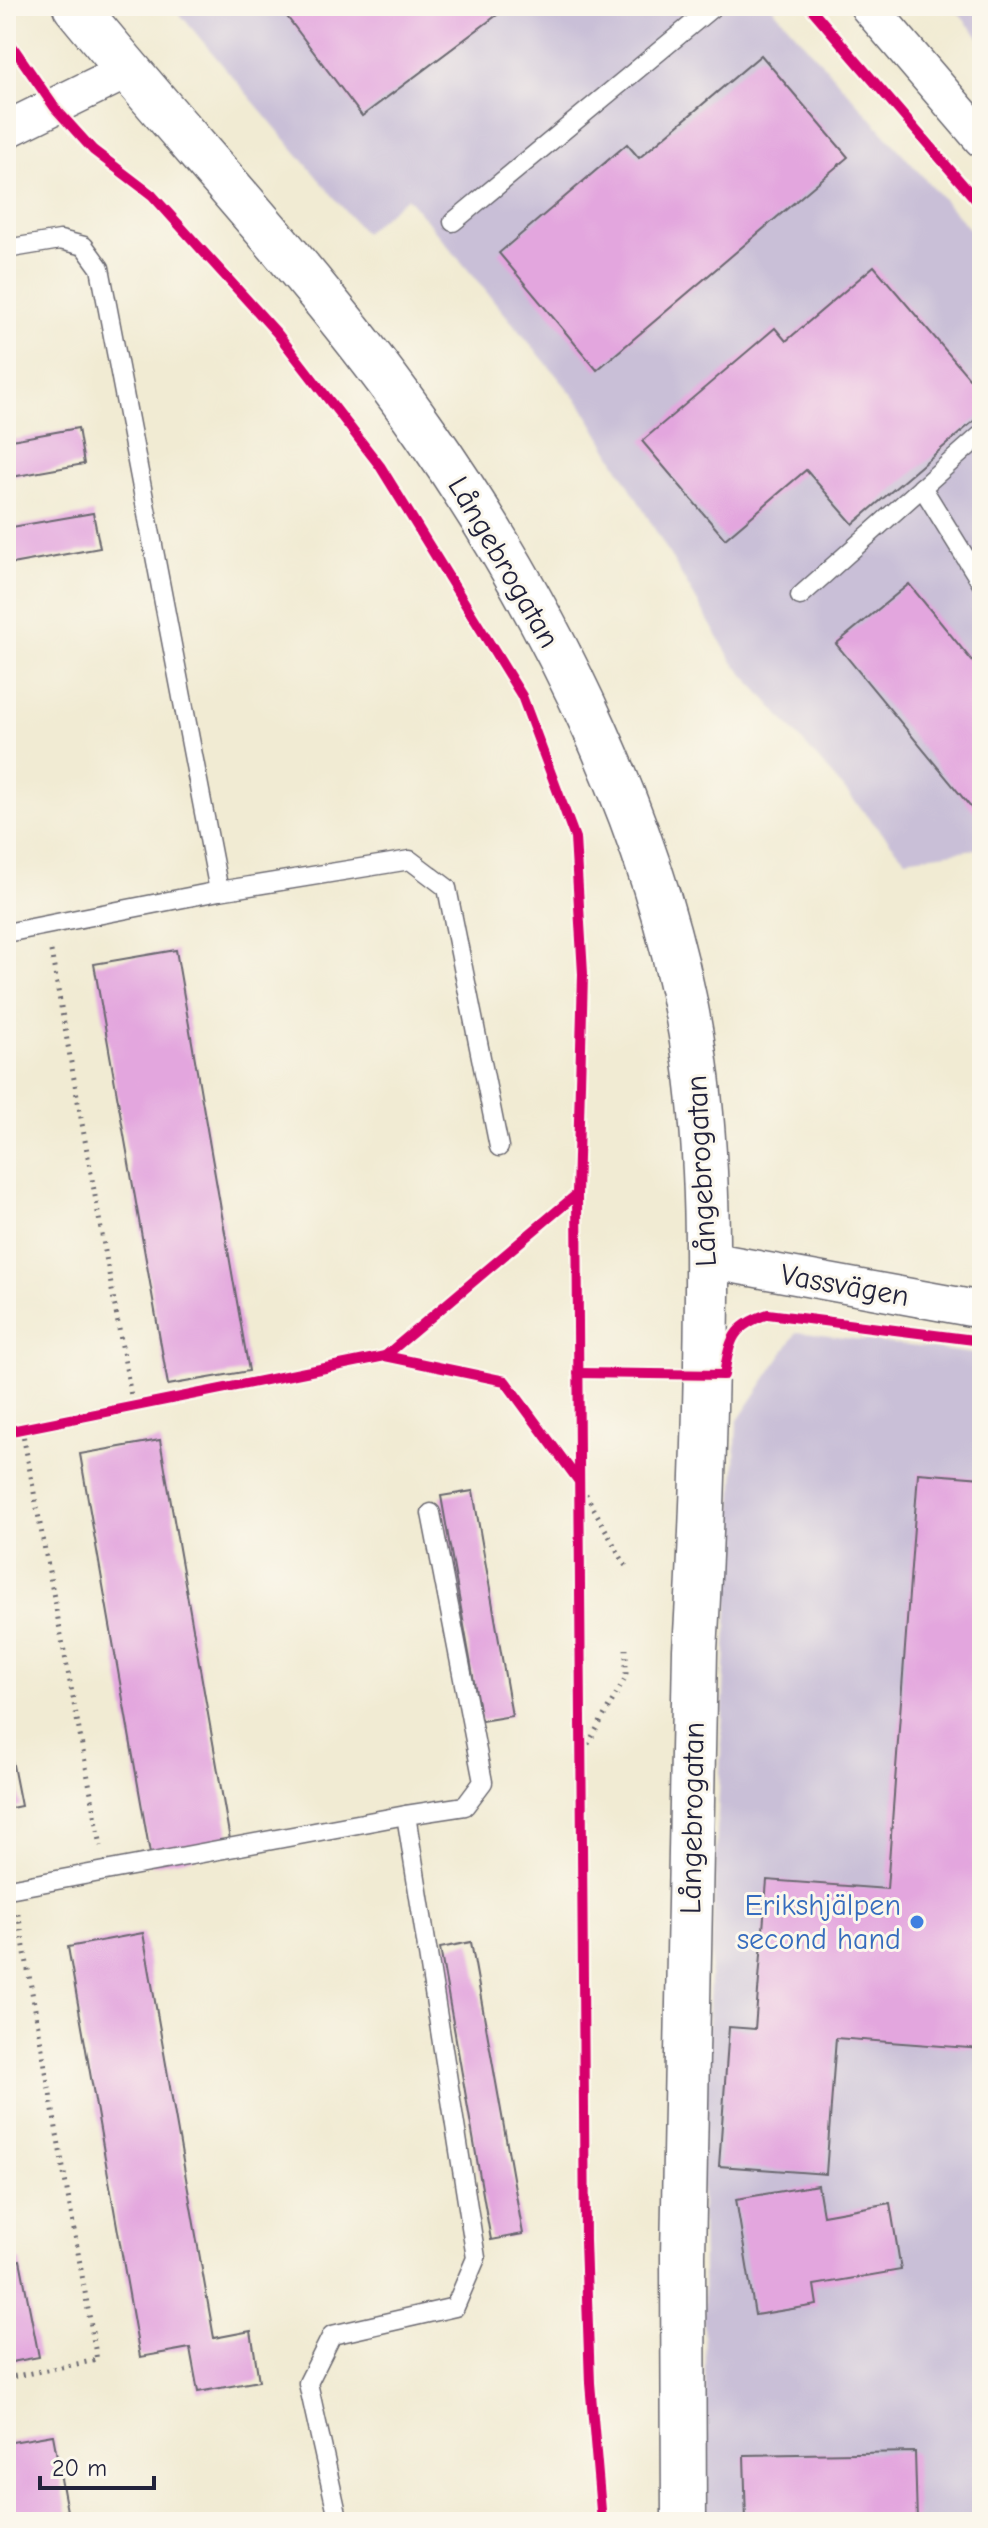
<svg xmlns="http://www.w3.org/2000/svg" width="988" height="2528" viewBox="0 0 988 2528" font-family="'Comic Neue',sans-serif">
<style>
.industrial{fill:#c9bfd7}
.building{fill:#e3a6de}
.lines{fill:none;stroke-linecap:round;stroke-linejoin:round}
.service-casing{stroke:#6a6870;stroke-width:21}
.minor-casing{stroke:#6a6870;stroke-width:39}
.secondary-casing{stroke:#6a6870;stroke-width:47}
.path{stroke:#6a6870;stroke-width:5;stroke-dasharray:2 6;stroke-linecap:butt}
.service{stroke:#fff;stroke-width:18}
.minor{stroke:#fff;stroke-width:36}
.secondary{stroke:#fff;stroke-width:44}
.cycleway-casing{stroke:#fbf7ec;stroke-width:15}
.cycleway{stroke:#d6006c;stroke-width:10}
.shop-dot{fill:#3f7fe0;stroke:#fbf7ec;stroke-width:3}
.labels{text-anchor:middle;stroke-width:6;stroke-linejoin:round;paint-order:stroke}
.street-label{font-size:30px;fill:#22223b;stroke:#fbf7ec}
.shop-label{font-size:30px;fill:#366cbe;stroke:#fbf7ec;text-anchor:end}
</style>
<rect width="100%" height="100%" fill="#fbf7ec"/>
<filter id="ink" filterUnits="userSpaceOnUse"><feTurbulence type="fractalNoise" baseFrequency=".0125" numOctaves="2"/><feDisplacementMap in="SourceGraphic" scale="16" xChannelSelector="R" yChannelSelector="G"/><feConvolveMatrix kernelMatrix="1 2 1 2 8 2 1 2 1" color-interpolation-filters="sRGB"/></filter>
<filter id="wash" filterUnits="userSpaceOnUse"><feTurbulence type="fractalNoise" baseFrequency=".006" numOctaves="4" result="noise"/><feDisplacementMap in="SourceGraphic" scale="32" xChannelSelector="R" yChannelSelector="G"/><feGaussianBlur stdDeviation="1.8" result="paint"/><feColorMatrix in="noise" values="0 0 0 0 0 0 0 0 0 0 0 0 0 0 0 0 0 1.4 0 .05"/><feComposite in="paint" operator="in"/></filter>
<g filter="url(#wash)">
<rect width="100%" height="100%" fill="#f1ebd3"/>
<!-- industrial -->
<g class="industrial">
<polygon points="173,6 771,6 982,243 982,848 905,859 732,661 583,407 407,197 364,233"/>
<polygon points="952,6 982,6 982,41"/>
<polygon points="797,1332 982,1355 982,2522 708,2522 701,2167 737,1422"/>
</g>
<g id="blocks">
<!-- building -->
<g class="building">
<polygon points="279,6 509,6 362,116"/>
<polygon points="761,55 848,157 597,370 499,253 627,144 639,158"/>
<polygon points="874,266 982,393 982,414 853,524 806,470 725,539 642,441 775,328 786,341"/>
<polygon points="78,428 84,464 6,478 6,441"/>
<polygon points="93,513 100,548 6,565 6,528"/>
<polygon points="909,584 982,673 982,821 836,644"/>
<polygon points="176,950 249,1371 168,1385 94,964"/>
<polygon points="160,1440 232,1851 152,1865 80,1454"/>
<polygon points="918,1473 982,1478 982,2049 836,2038 826,2174 719,2166 729,2027 755,2029 767,1880 887,1889"/>
<polygon points="473,1491 512,1716 481,1721 441,1496"/>
<polygon points="12,1760 21,1806 6,1809 6,1761"/>
<polygon points="143,1933 214,2338 251,2331 259,2381 198,2392 190,2348 140,2357 68,1947"/>
<polygon points="471,1942 523,2234 491,2240 440,1948"/>
<polygon points="818,2185 823,2215 890,2203 901,2270 814,2285 817,2305 755,2315 736,2199"/>
<polygon points="20,2260 39,2357 6,2363 6,2263"/>
<polygon points="53,2435 69,2522 6,2522 6,2443"/>
<polygon points="915,2452 917,2522 746,2522 744,2455"/>
</g>
</g>
</g>
<g filter="url(#ink)">
<use href="#blocks" fill-opacity="0" stroke="#6a6870" stroke-width="2"/>
<g class="lines">
<!-- service casing -->
<g class="service-casing">
<g id="service">
<polyline points="453,222 714,6"/>
<polyline points="6,249 60,240 84,246 100,268 219,891 410,860 447,888 499,1147"/>
<polyline points="922,487 982,584"/>
<polyline points="800,596 982,434"/>
<polyline points="6,933 219,891"/>
<polyline points="14,1888 406,1815"/>
<polyline points="339,2522 308,2383 332,2335 455,2307 476,2258 406,1815 465,1806 483,1782 431,1513"/>
</g>
</g>
<!-- minor casing -->
<g class="minor-casing">
<g id="minor">
<polyline points="868,6 982,139"/>
<polyline points="6,130 128,70"/>
<polyline points="708,1260 982,1310"/>
</g>
</g>
<!-- secondary casing -->
<g class="secondary-casing">
<path id="secondary" d="M75,6C191,148 320,281 425,432C552,614 664,840 695,1061C709,1162 708,1263 706,1365C704,1460 701,1555 695,1650L683,2256L684,2522"/>
</g>
<!-- path -->
<g class="path">
<polyline points="51,951 133,1407"/>
<polyline points="22,1429 101,1846"/>
<polyline points="578,1480 628,1570"/>
<polyline points="580,1758 626,1677 626,1649"/>
<polyline points="6,2378 97,2360 18,1913"/>
</g>
<!-- service -->
<use href="#service" class="service"/>
<!-- minor -->
<use href="#minor" class="minor"/>
<!-- secondary -->
<use href="#secondary" class="secondary"/>
<!-- cycleway casing -->
<g class="cycleway-casing">
<g id="cycleway">
<polyline points="809,6 982,207"/>
<polyline points="6,37 55,108 93,150 152,195 277,333 380,466 522,696 575,838 583,974 577,1194 585,2241 590,2383 602,2522"/>
<polyline points="385,1356 577,1194"/>
<path d="M578,1373L724,1375C730,1339 732,1326 768,1314L982,1341"/>
<polyline points="6,1432 385,1356 505,1381 578,1480"/>
</g>
</g>
<!-- cycleway -->
<use href="#cycleway" class="cycleway"/>
</g>
</g>
<!-- markers -->
<circle class="shop-dot" cx="917" cy="1922" r="8"/>
<g class="labels">
<!-- street labels -->
<g class="street-label">
<text transform="translate(504 562) rotate(60)" y="10">Långebrogatan</text>
<text transform="translate(701 1171) rotate(-93)" y="10">Långebrogatan</text>
<text transform="translate(845 1285) rotate(10)" y="10">Vassvägen</text>
<text transform="translate(692 1818) rotate(-89)" y="10">Långebrogatan</text>
</g>
<!-- shop labels -->
<g class="shop-label">
<text x="901" y="1915">Erikshjälpen<tspan x="901" dy="34">second hand</tspan></text>
</g>
</g>
<!-- margin -->
<rect width="988" height="2528" fill="none" stroke="#fbf7ec" stroke-width="32"/>
<!-- scale -->
<path d="M40 2476v12h114v-12" fill="none" stroke="#22223b" stroke-width="4"/>
<text x="52" y="2476" font-size="24" fill="#22223b" stroke="#fbf7ec" stroke-width="6" paint-order="stroke">20 m</text>
</svg>
